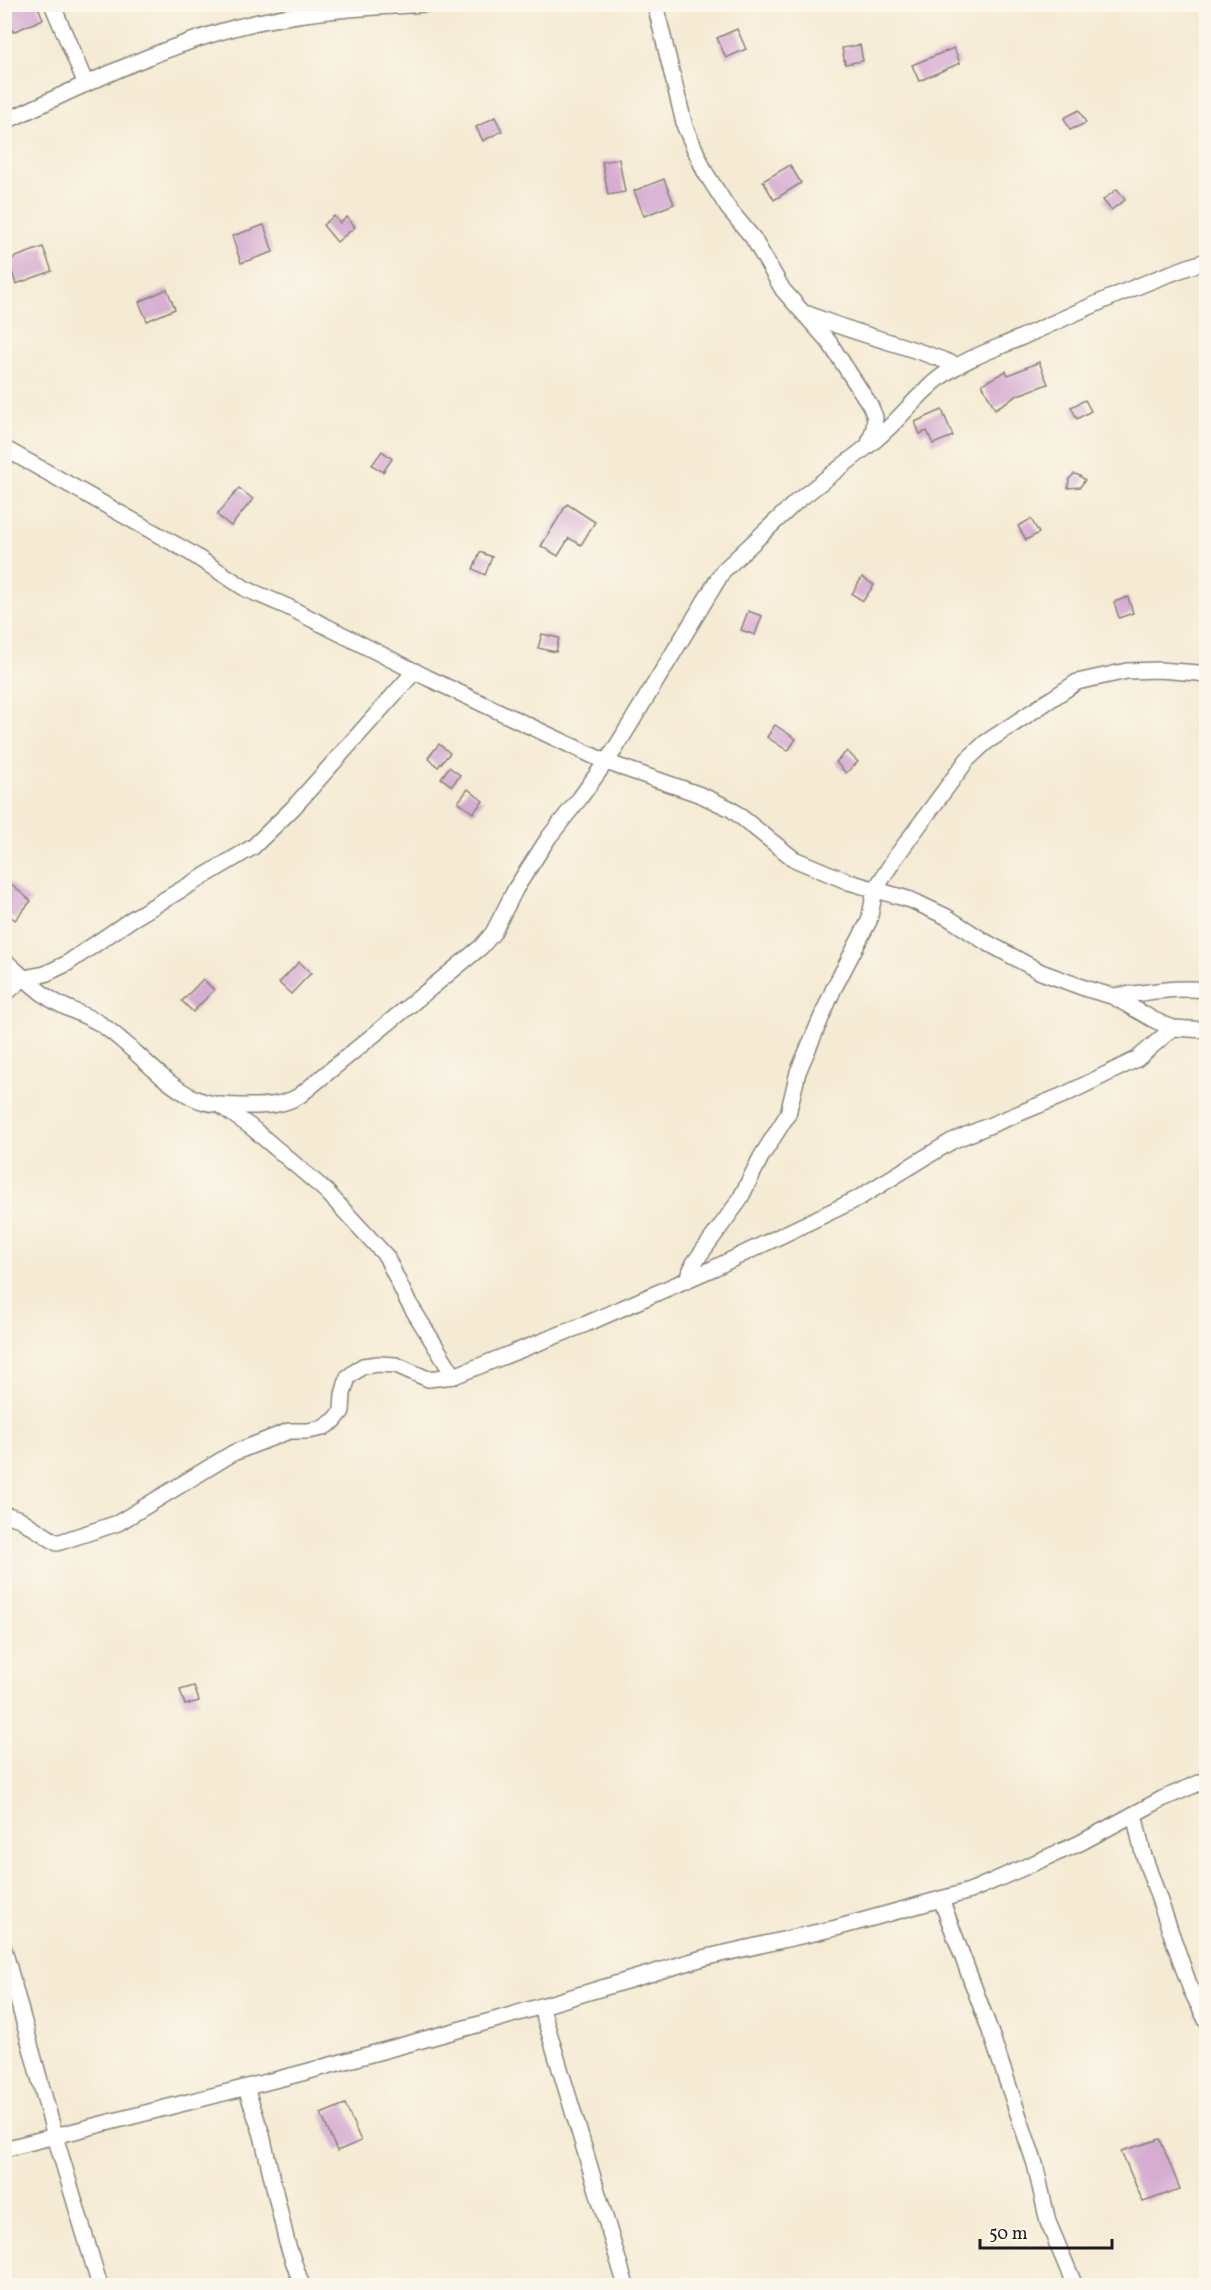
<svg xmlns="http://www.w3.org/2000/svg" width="1211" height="2290" viewBox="0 0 1211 2290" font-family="Vollkorn,serif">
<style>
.building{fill:#d6acd1}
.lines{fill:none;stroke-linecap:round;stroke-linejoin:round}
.minor-casing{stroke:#888378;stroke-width:18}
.minor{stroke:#fff;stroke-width:15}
</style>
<rect width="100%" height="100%" fill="#fbf7ec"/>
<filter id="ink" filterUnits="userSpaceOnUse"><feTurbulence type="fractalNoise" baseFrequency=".0167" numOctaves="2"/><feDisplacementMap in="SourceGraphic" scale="12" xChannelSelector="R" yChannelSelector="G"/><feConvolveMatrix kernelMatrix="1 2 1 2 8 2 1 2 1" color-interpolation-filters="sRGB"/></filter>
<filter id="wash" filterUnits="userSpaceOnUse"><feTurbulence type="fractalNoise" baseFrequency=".008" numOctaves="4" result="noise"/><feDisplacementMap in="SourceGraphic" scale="24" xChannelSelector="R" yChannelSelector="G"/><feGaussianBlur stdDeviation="1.35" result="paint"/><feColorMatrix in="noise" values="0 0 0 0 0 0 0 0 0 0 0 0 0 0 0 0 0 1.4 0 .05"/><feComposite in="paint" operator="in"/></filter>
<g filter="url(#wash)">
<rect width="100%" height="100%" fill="#f5ead3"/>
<g id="blocks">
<!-- building -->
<g class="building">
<polygon points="13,4 37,4 43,19 13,32 4,12 4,8"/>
<polygon points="737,29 746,49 726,58 717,38"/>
<polygon points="860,45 863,61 845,64 842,48"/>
<polygon points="954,48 960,63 919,81 912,65"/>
<polygon points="1079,110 1086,123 1070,130 1064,118"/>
<polygon points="495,117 502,131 483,141 476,127"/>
<polygon points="619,159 625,192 608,195 602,162"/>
<polygon points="790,165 801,183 774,200 763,181"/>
<polygon points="664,179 674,204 644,216 634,191"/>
<polygon points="1117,189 1125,200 1111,210 1103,200"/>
<polygon points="334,216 340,223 347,217 355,227 337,242 323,225"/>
<polygon points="264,225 273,252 241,263 232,236"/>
<polygon points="43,247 52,271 16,284 8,260"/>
<polygon points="167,289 175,309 147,321 139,302"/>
<polygon points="1039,362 1048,384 1018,395 995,409 982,384 1006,371 1008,375"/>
<polygon points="1085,400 1091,411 1077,419 1071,407"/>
<polygon points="942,410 953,436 933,444 927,431 920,434 915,422"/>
<polygon points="382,451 392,459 383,472 372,465"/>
<polygon points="1074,474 1078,475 1085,480 1080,487 1068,488 1069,479"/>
<polygon points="239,488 253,499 231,526 217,515"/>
<polygon points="567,504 595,522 581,545 569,538 558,556 541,546"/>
<polygon points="1031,519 1039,533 1026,540 1018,526"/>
<polygon points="480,552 492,557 485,575 473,569"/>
<polygon points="862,577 874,585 863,601 852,594"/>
<polygon points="1128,597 1133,613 1119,618 1114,602"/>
<polygon points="748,611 762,616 755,635 741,630"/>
<polygon points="542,634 559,638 556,652 538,648"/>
<polygon points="775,725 796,739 788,751 767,737"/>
<polygon points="439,744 450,753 438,767 428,758"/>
<polygon points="847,751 858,762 846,773 836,762"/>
<polygon points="449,767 460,775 452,786 441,778"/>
<polygon points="468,789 483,801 473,813 458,802"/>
<polygon points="4,878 31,901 15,920 4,911"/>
<polygon points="299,962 311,973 291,994 279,983"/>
<polygon points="203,979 214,990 193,1012 182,1001"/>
<polygon points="194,1686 199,1701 185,1705 180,1690"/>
<polygon points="345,2104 361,2141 337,2151 321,2114"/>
<polygon points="1160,2139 1180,2189 1143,2202 1121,2151"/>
</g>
</g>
</g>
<g filter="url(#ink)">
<use href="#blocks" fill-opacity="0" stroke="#888378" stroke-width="1.5"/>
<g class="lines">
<!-- minor casing -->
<g class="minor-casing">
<g id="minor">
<polyline points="52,4 86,84"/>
<path d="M4,122C86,84 175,39 263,21C317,10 371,7 426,4"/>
<path d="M808,314C857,335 909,345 958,366"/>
<path d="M869,445C896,425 915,396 942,376C964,359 995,349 1020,338C1082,310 1142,282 1206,261"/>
<polyline points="4,448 189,552 246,589 288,607 428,678 606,762 701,795 731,809 794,859 849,882 911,900 947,917 984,941 1041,972 1087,989 1112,996 1154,1020 1173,1028 1206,1030"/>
<path d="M4,960C18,972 31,985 46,996C62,1008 82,1013 99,1023C132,1044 157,1079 192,1097C209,1106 232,1106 250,1106C268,1106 283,1105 299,1096L481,947L493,933L516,888L549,837L580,798L615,749L723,571L796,502L868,446L874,428L875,417L870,405L829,342L783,290L753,238L728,208L705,172L685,127L655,4"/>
<polyline points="4,995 24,978 45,974 66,964 132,919 253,847 293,808 415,671"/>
<path d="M1112,996C1143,994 1175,986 1206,990"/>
<polyline points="221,1106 251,1127 326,1191 386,1256 407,1300 454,1376"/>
<polyline points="686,1281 694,1263 739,1201 761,1157 788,1114 798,1072 834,988 869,921 875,890 895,858 967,760 985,743 1077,682 1127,671 1159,670 1198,673 1206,675"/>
<polyline points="4,1514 20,1519 57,1543 118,1523 233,1453 289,1431 308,1431 323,1428 335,1420 342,1411 343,1394 348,1377 363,1366 378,1364 396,1365 428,1379 454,1376 586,1324 714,1268 857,1199 952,1141 1066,1094 1137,1059 1173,1028"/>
<polyline points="1134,1814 1143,1853 1191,1990 1206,2020"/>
<polyline points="941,1899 988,2025 1035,2164 1048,2222 1075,2286"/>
<polyline points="4,1949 55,2136 100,2286"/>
<polyline points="541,2006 626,2286"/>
<polyline points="246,2088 262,2135 287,2243 302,2286"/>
<polyline points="4,2149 302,2073 498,2019 703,1958 836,1928 970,1891 1080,1843 1162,1799 1206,1780"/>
</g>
</g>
<!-- minor -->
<use href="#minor" class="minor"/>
</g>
</g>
<!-- margin -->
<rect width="1211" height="2290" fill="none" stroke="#fbf7ec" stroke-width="24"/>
<!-- scale -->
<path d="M980 2239v9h132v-9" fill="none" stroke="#1c1c1c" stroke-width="3"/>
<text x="989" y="2239" font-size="18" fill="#1c1c1c" stroke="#fbf7ec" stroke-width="4.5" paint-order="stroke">50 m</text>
</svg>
